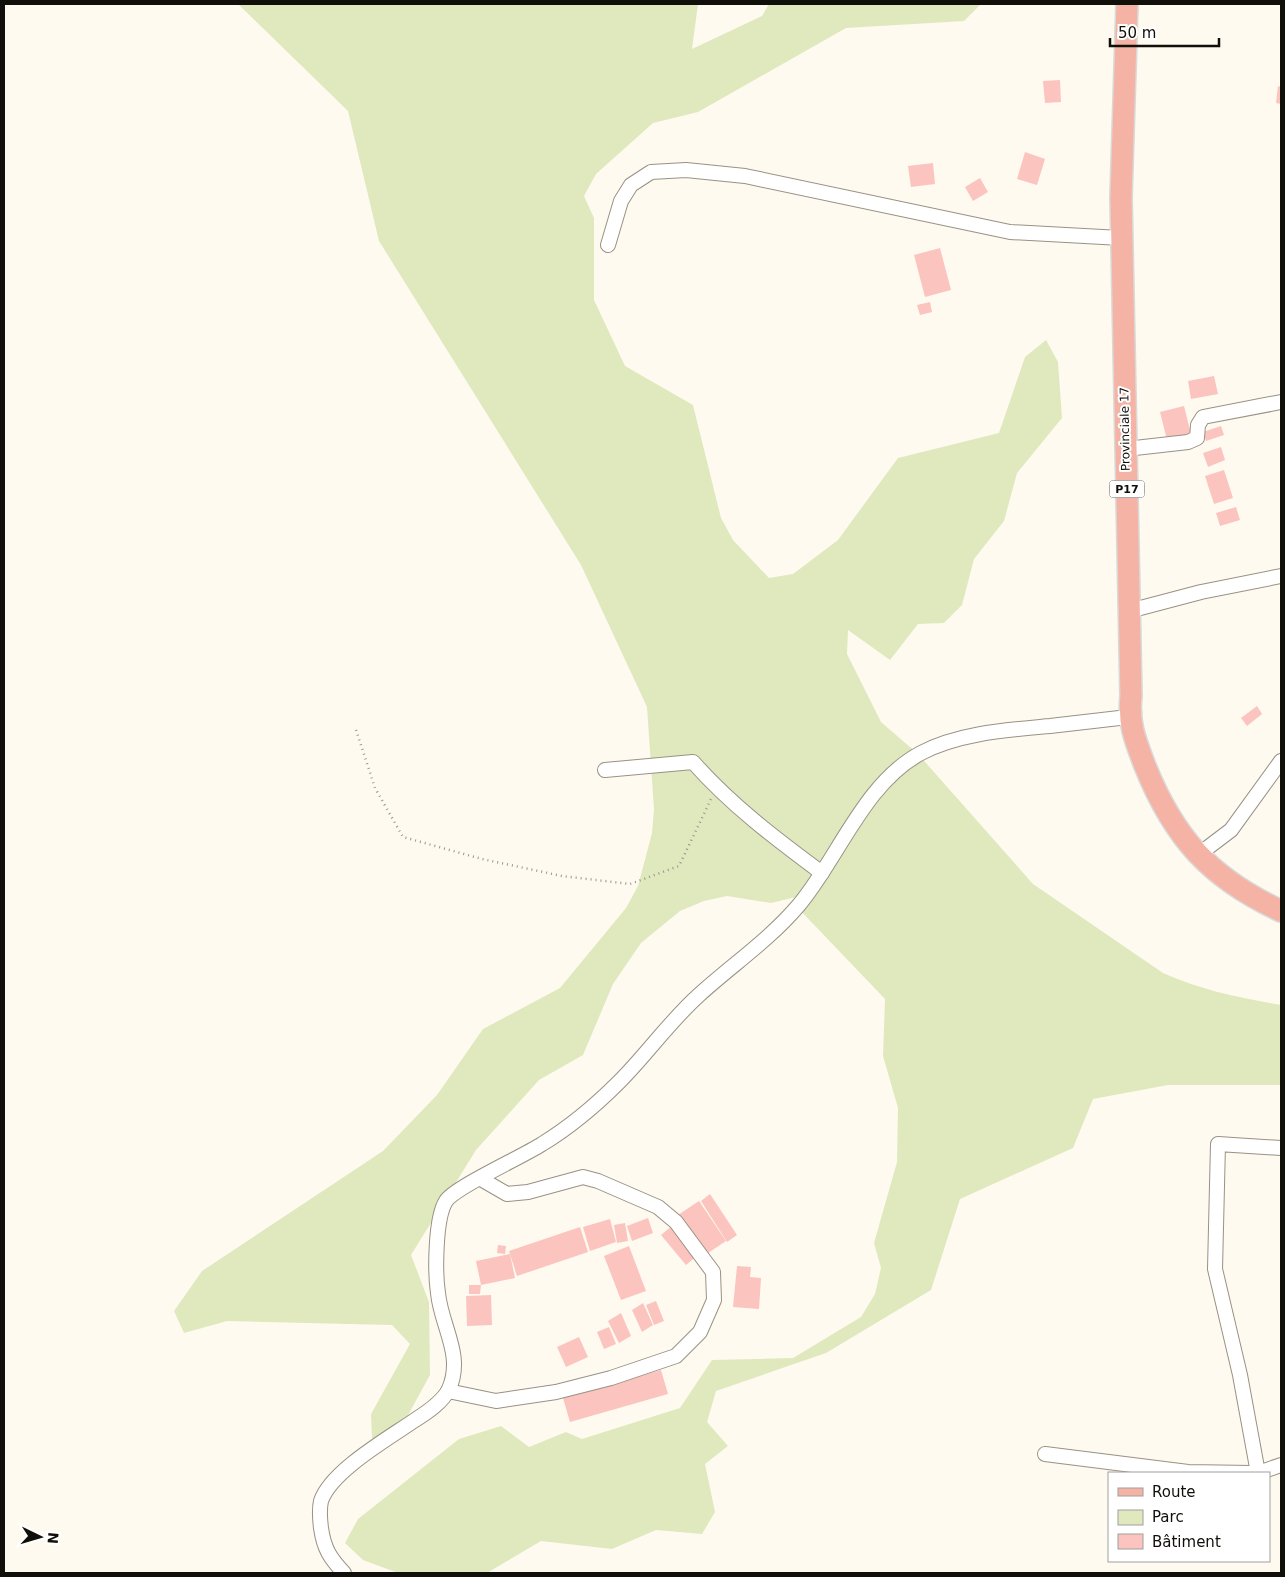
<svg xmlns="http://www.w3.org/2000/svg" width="1285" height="1577" viewBox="0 0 1285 1577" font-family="'DejaVu Sans',sans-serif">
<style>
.green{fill:#e0e9be}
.building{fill:#fcc4bf}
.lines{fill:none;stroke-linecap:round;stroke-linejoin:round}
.minor-casing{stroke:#999283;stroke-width:16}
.primary-casing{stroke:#d9d9d8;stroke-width:24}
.path{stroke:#99968d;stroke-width:2.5;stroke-dasharray:1 4;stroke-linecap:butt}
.minor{stroke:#fff;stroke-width:14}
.primary{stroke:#f5b3a5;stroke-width:21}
.labels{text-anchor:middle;stroke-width:4;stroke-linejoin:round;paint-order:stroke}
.shield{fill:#fff;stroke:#585753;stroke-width:1}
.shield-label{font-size:11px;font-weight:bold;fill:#110f09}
.street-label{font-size:12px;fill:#110f09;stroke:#fff}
</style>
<rect width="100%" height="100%" fill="#fefaf0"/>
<!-- green -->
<path class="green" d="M238,4H698L692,49L762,16L769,4H981L964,21L846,28L698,112L653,123L596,174L584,196L594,218V300L625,366L693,405L721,518L733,540L769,578L793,574L838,540L898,458L999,433L1025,357L1046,340L1058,362L1062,418L1017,473L1004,521L974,559L962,605L944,623L918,624L890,660L848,630L847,654L881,722L918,754L1033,884L1163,973C1201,990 1240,998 1281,1005V1085H1168L1093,1099L1073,1148L960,1199L931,1290L826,1353L716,1391L707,1422L728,1446L705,1464L715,1512L702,1534L656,1530L612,1549L541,1541L487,1573H398L363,1560L345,1543L358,1519L459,1439L501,1426L529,1447L566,1432L582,1439L680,1408L712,1360L793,1358L861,1317L875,1294L881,1268L874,1243L897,1162L898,1108L883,1056L885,999L797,907L796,897L771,903L727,896L704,901L680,911L641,943L613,984L583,1055L539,1080L476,1150L411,1255L429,1302L430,1375L395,1439L372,1438L371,1414L410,1344L392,1325L227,1321L184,1333L174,1311L202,1271L383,1151L437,1095L483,1029L560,988L626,908L638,886L652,833L654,809L647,707L581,565L379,241L348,111Z"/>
<!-- building -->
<g class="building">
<polygon points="1060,80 1061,102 1045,103 1043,81"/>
<polygon points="1278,86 1281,87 1281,104 1276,103"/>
<polygon points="1025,152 1045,159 1037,185 1017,179"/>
<polygon points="933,163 935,184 911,187 908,166"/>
<polygon points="980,178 988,192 973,201 965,187"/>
<polygon points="940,248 951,290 925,297 914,255"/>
<polygon points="930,302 932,312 920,315 917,305"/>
<polygon points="1214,376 1218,394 1191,399 1188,381"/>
<polygon points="1184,406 1191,434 1167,440 1160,412"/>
<polygon points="1221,426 1224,435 1206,441 1203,432"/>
<polygon points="1221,447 1225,460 1208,467 1203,453"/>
<polygon points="1224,470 1233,498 1214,504 1205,476"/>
<polygon points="1236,507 1240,520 1220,526 1216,513"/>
<polygon points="1257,706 1262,714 1247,726 1241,718"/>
<polygon points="710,1194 737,1235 727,1242 701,1201"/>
<polygon points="699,1201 726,1241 705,1255 678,1215"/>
<polygon points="648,1218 653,1233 632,1241 627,1226"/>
<polygon points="610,1219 616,1242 590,1251 583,1227"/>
<polygon points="625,1223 628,1241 617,1243 614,1225"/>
<polygon points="673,1225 698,1255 686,1265 661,1235"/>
<polygon points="580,1227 588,1252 517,1276 509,1251"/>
<polygon points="498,1245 506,1246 505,1254 497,1253"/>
<polygon points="629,1246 646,1291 621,1300 604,1256"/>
<polygon points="510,1254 515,1278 481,1285 476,1261"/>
<polygon points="737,1266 751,1267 750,1277 761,1278 759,1309 733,1307"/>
<polygon points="469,1285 481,1285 480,1294 469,1294"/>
<polygon points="491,1295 492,1325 467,1326 466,1296"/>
<polygon points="656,1301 664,1321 654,1325 646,1305"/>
<polygon points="643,1303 653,1325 642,1332 632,1310"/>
<polygon points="621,1313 631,1336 619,1343 608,1321"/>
<polygon points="609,1327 616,1344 604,1349 597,1332"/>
<polygon points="579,1337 588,1357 566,1367 557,1347"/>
<polygon points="661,1370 668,1394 570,1422 563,1398"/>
</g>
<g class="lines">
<!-- minor casing -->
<g class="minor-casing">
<g id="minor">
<polyline points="608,245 621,201 631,185 651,172 686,170 745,176 1010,232 1121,238"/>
<polyline points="1126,449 1188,442 1197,438 1198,425 1203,417 1281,402"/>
<polyline points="1129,611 1201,592 1281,576"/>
<path d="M605,770L693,762C731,805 776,839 822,873"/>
<polyline points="1198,855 1231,830 1281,761"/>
<polyline points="448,1391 496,1401 556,1392 611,1378 676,1356 700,1332 714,1300 713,1272 676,1222 658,1207 598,1181 583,1177 528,1192 507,1194 481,1179"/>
<polyline points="1045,1454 1188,1472 1251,1473"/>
<polyline points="1258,1473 1240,1375 1215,1269 1218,1144 1281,1148"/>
<polyline points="1258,1473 1281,1465"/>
<path d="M344,1573C330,1558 324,1549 321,1528C320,1520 319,1510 321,1501C331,1471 389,1438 415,1420C426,1413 443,1402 449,1389C464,1355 441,1326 438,1293C435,1273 435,1218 446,1201C455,1187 522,1157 542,1144C570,1127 595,1106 619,1082C647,1054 669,1022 699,995C732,965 769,940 798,906C838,859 864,783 921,753C959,733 1007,730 1050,726C1076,723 1102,720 1128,717"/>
</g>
</g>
<!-- primary casing -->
<g class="primary-casing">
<path id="primary" d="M1127,4L1121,197L1131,696C1128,723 1135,740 1145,766C1174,838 1210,878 1281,911"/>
</g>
<!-- path -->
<polyline class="path" points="356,730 375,788 403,837 482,859 562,876 630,884 679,866 711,799"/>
<!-- minor -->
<use href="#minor" class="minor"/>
<!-- primary -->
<use href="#primary" class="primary"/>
</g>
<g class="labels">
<!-- shield labels -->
<rect class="shield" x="1109.5" y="480.5" width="35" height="17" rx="4"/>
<g class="shield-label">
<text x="1127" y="493">P17</text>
</g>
<!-- street labels -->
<g class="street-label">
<text transform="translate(1125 429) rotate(-91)" y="4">Provinciale 17</text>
</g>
</g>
<!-- border -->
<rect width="1285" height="1577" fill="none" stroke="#110f09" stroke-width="10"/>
<!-- legend -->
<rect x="1108" y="1472" width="162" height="90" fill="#ffffff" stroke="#a09f9d"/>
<rect x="1118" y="1488" width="25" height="8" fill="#f5b3a5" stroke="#a09f9d"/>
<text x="1152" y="1497" font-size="15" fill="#110f09">Route</text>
<rect x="1118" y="1510" width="25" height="15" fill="#e0e9be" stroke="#a09f9d"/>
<text x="1152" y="1522" font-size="15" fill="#110f09">Parc</text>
<rect x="1118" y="1534" width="25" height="15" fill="#fcc4bf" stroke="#a09f9d"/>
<text x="1152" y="1547" font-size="15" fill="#110f09">Bâtiment</text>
<!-- north arrow -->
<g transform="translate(40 1537) rotate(95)" stroke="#ffffff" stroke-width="4" paint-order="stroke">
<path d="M0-4L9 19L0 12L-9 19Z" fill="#110f09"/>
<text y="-8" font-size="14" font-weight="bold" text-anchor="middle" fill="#110f09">N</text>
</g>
<!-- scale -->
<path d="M1110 38v8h109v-8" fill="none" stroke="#110f09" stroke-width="2.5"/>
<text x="1118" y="38" font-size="15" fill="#110f09" stroke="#ffffff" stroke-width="4" paint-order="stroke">50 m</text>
</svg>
